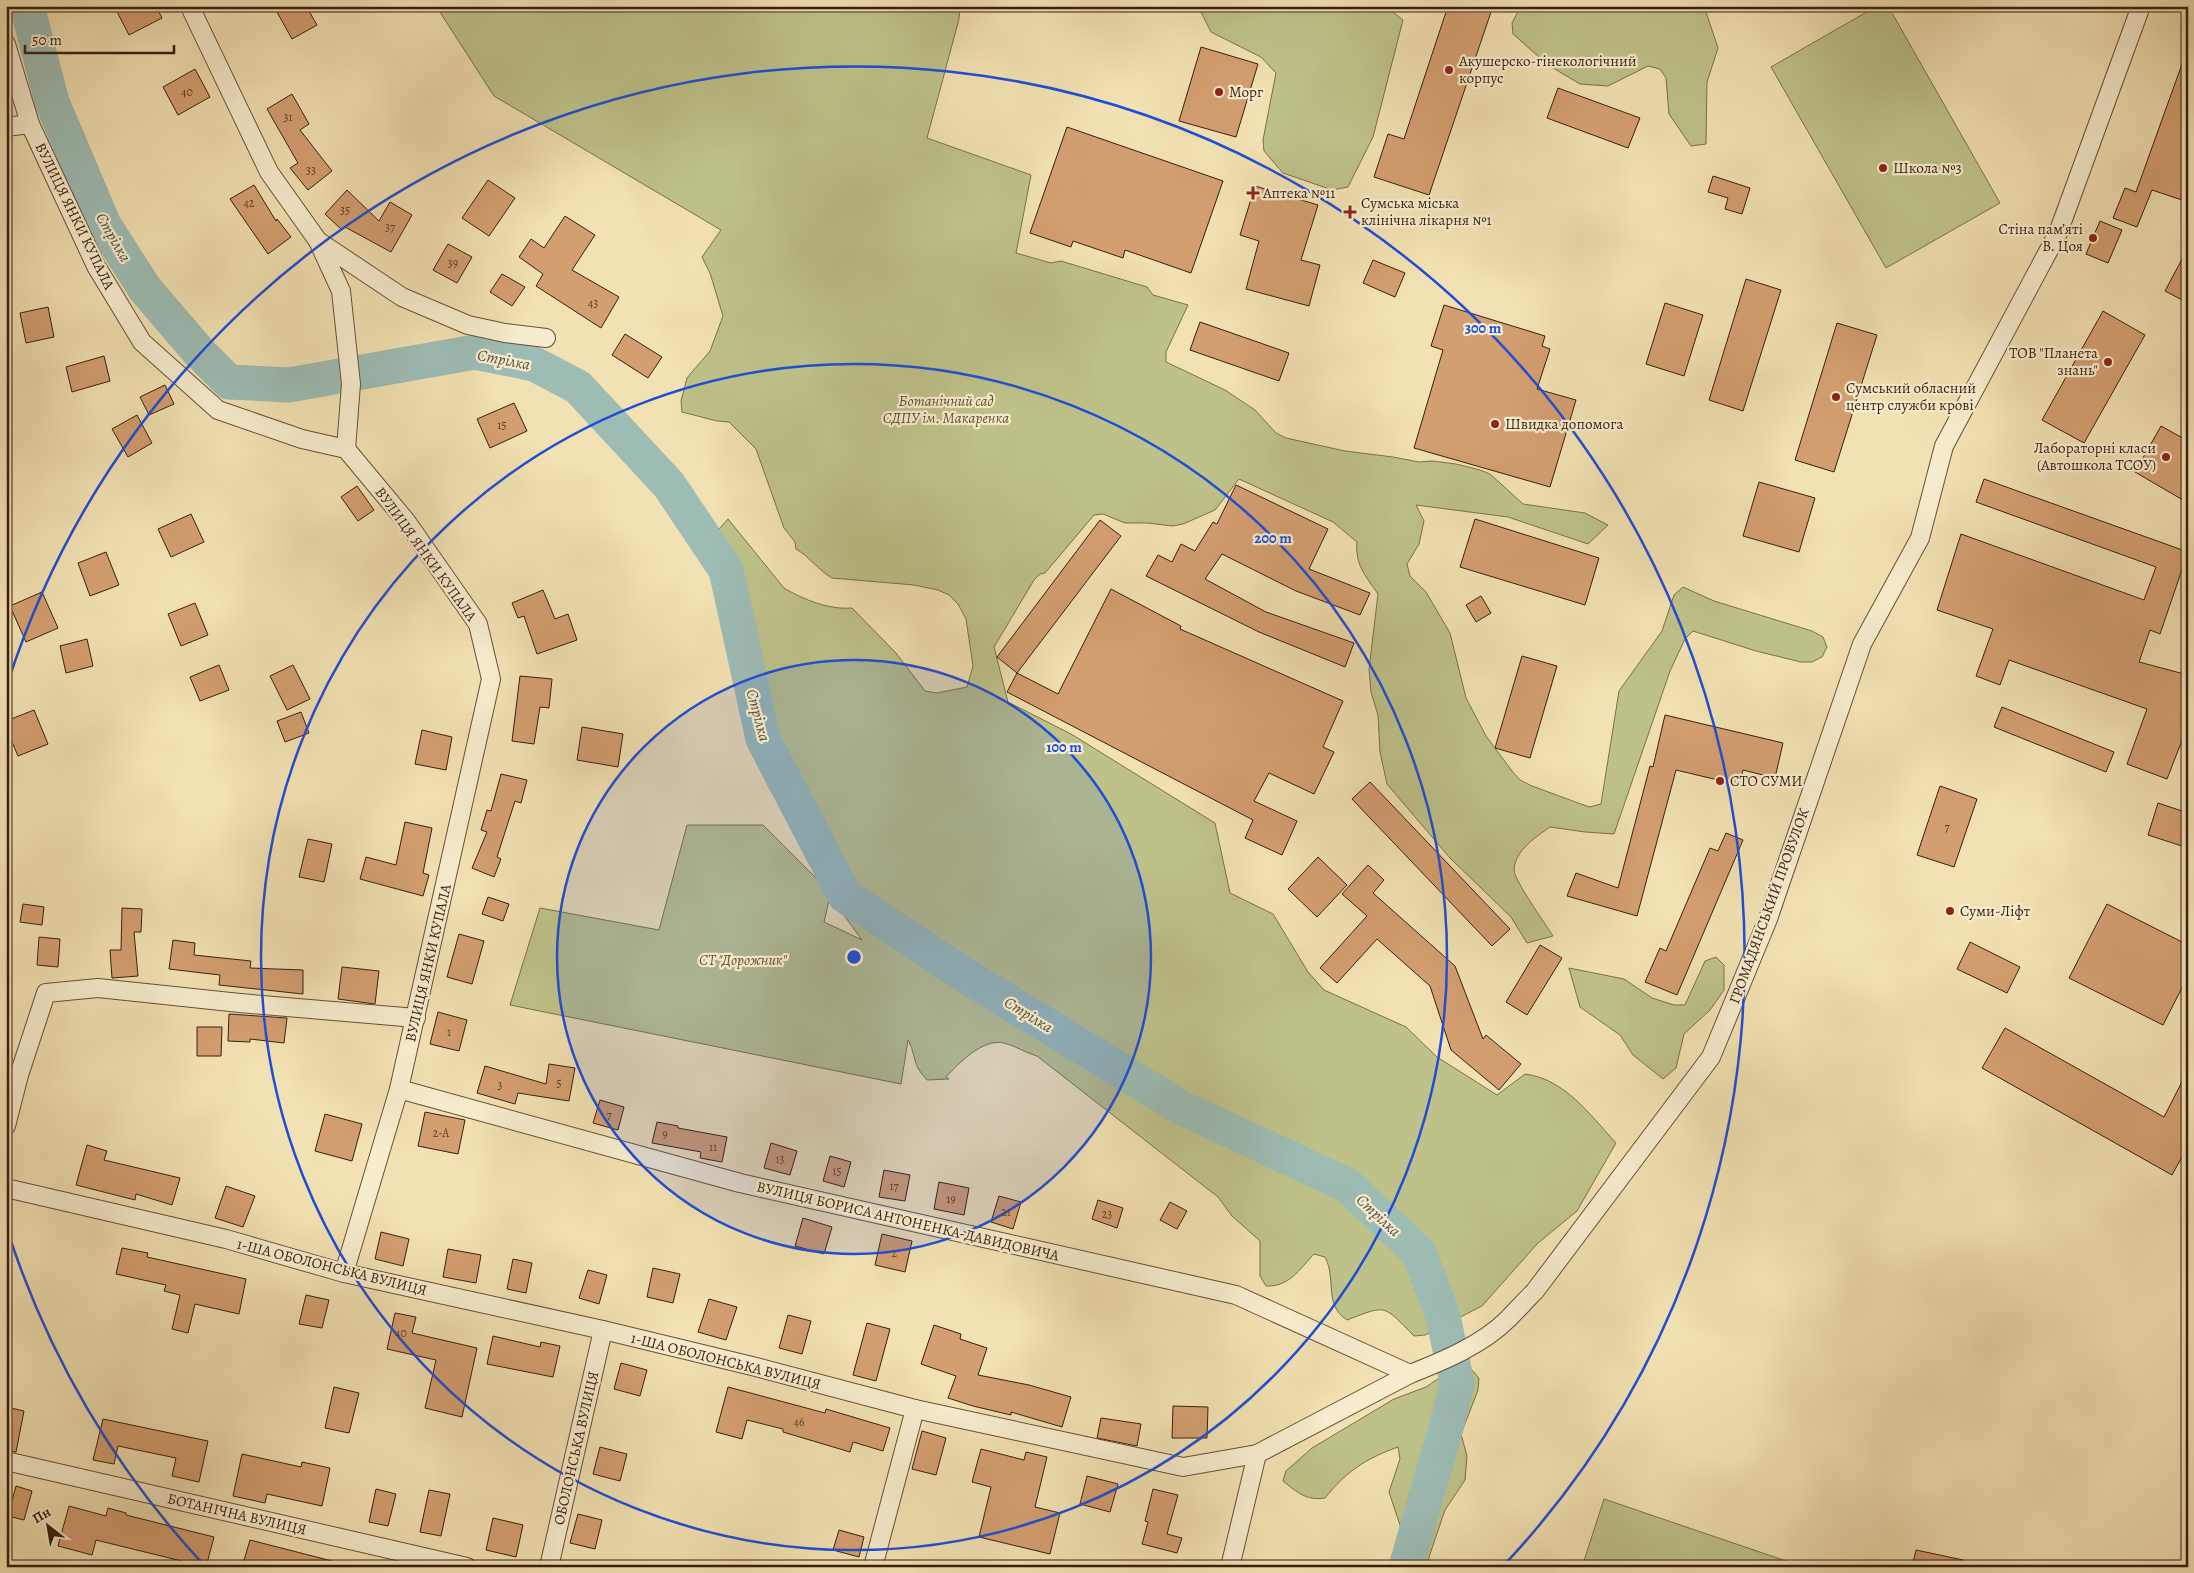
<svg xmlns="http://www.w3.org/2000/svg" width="2194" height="1573" viewBox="0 0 2194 1573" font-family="Alegreya,serif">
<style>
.green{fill:#bec289;stroke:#7a704c;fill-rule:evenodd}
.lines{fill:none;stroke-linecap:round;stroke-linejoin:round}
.river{stroke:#9dbcb4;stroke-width:35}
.building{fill:#d39e70;stroke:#371f10}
.minor-casing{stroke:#665038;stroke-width:20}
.minor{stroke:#f7eccd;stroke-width:18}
.ring{fill:none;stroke:#1d4ed8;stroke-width:2.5}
.poi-dot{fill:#8f2418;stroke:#f7eccd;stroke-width:2}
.labels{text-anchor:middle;stroke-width:4.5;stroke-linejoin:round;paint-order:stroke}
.number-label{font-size:12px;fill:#5e3f28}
.poi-label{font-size:15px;fill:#371f10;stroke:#f7eccd;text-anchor:start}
.street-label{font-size:15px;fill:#371f10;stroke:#f7eccd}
.park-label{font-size:15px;font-style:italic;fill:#605034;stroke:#f7eccd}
.water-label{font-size:16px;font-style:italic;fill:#564e41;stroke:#f7eccd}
.centre{fill:#1d4ed8;stroke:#f7eccd;stroke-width:2.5}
.ring-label{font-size:15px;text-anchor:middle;font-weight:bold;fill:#1d4ed8;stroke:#f7eccd;stroke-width:4.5;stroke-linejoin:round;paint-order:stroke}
</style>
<rect width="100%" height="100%" fill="#f2e1b2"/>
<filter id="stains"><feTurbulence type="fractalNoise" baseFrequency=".004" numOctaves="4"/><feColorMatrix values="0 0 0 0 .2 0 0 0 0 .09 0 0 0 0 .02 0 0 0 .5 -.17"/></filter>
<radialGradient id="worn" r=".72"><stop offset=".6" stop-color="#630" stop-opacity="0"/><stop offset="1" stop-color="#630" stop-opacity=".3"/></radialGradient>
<!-- green -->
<g class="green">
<path d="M436,6H960L959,19L927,138L1031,175L1016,253L1051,263L1061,261L1147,287L1153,295L1188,305L1166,352V362L1225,390L1255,410L1276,433L1286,438L1345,451L1393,457L1419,462L1432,461L1456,464L1480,470L1490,474L1523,504L1585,513L1608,525L1588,544L1508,517L1416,505L1424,521L1419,544L1407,564L1410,576L1426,592L1450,633L1466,698L1486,736L1512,771L1520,780L1532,786L1589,807L1601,804L1619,691L1662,631L1674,595L1683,587L1714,601L1812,631L1823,637L1827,647L1822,657L1812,662H1801L1756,651L1693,631L1685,639L1670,671L1614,834L1585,832L1550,827C1536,837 1515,850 1514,870C1514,880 1546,925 1553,936L1527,943L1511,917L1450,858L1387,784L1380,752L1378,715L1371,692L1369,669L1378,594C1365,575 1355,565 1357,542L1333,522L1239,479L1215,510L1183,524L1172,526L1148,523H1125L1103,514L1094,515L1045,573L1040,574L1034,580L994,647L1008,702L1071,734L1215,823L1230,893L1273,914L1308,972L1324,990L1406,1027L1437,1057L1497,1095L1525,1074C1565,1079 1590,1115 1616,1143L1577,1211L1538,1243L1482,1306L1425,1335L1414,1336C1383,1305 1388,1304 1347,1320C1323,1304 1337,1280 1325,1257L1314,1254C1299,1270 1289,1287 1266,1286L1260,1276V1241L1232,1216L1218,1197L1037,1056C1026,1053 1016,1046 1004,1043C983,1038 959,1063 946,1077L949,1079L927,1080C911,1063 917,1057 908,1040L901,1084L510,1005L540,908L659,930L687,825H763L820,882L812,868L781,782L742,694L739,683V646L710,539L728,519L784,588C804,600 830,610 852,608L896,653L925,691L937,693L967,687L973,666L966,619L958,604L949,595L938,590L914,585L832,578C818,570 810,557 796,549L795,542L784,528L756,449L729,422L717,421L682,412L681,401L687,378L710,351L723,316L710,273L702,257L721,230L494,96ZM830,896L862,940L824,922Z"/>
<polygon points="1198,6 1377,6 1393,12 1403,20 1373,137 1348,187 1332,190 1283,173 1264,151 1263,140 1276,73 1261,57 1211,32"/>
<polygon points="1521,6 1704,6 1718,48 1707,82 1706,144 1691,146 1669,114 1666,78 1660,69 1648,66 1608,86 1580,84 1548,65 1513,34 1512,23"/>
<polygon points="1877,6 1888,6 2000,203 1886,268 1771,67"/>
<polygon points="1716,957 1724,965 1724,990 1710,1010 1684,1034 1676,1068 1663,1079 1633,1055 1620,1035 1580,1007 1569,968 1624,979 1652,998 1674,1005 1685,1005 1705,961"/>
<path d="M1460,1364L1471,1369L1479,1378L1478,1390L1461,1434L1467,1456L1465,1480L1445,1510L1429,1557V1567H1396L1402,1543V1531L1389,1492L1400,1459L1398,1447C1365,1459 1347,1471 1325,1498C1306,1501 1297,1492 1283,1481L1286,1471L1312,1448L1394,1399L1426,1387Z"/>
<polygon points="1604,1499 1792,1563 1795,1567 1582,1567"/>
</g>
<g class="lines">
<!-- river -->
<polyline class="river" points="27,6 52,102 104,225 145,289 199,352 229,382 289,385 475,352 534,364 578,387 669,485 726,570 763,739 845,896 968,977 1182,1108 1347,1185 1419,1253 1443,1316 1457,1383 1449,1417 1406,1567"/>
</g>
<!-- building -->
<g class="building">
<polygon points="114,6 156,6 162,18 129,35"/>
<polygon points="287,6 306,6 317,25 292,39 277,12"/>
<polygon points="1448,6 1493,6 1429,195 1374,177 1388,134 1404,139"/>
<polygon points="1201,47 1258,64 1236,137 1179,121"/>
<polygon points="2186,53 2188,53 2188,202 2152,190 2137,227 2113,218 2125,188 2136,192"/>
<polygon points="195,69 210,97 178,115 163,87"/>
<polygon points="1558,88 1640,118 1628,148 1547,118"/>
<polygon points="292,94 309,124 300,130 332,171 308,190 290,168 298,163 267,109"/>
<polygon points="1067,127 1223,181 1191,273 1125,250 1123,258 1073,241 1071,247 1030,233"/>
<polygon points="1713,176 1750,188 1742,214 1725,209 1728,198 1708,192"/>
<polygon points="488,180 515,198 489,236 462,218"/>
<polygon points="254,185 276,221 277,219 291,237 268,254 230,199"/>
<polygon points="1255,186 1318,205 1301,260 1320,265 1309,306 1246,289 1259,241 1240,235"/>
<polygon points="347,190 379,221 390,202 412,215 391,252 345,227 342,230 325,214"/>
<polygon points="565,216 595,235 572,270 619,297 601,328 536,286 543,274 519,257 531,239 544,248"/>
<polygon points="2100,221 2122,230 2108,263 2086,254"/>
<polygon points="448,244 472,257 457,283 433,270"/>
<polygon points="2188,248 2188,303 2165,291"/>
<polygon points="1373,260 1405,273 1395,297 1363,283"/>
<polygon points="502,274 525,287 512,306 490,292"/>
<polygon points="1746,279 1781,290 1743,411 1709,400"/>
<polygon points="1665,303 1703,315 1684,376 1646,364"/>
<polygon points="1444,305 1545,336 1542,346 1550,349 1537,389 1576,400 1550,487 1414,448 1443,350 1431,346"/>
<polygon points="48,307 54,337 26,343 20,313"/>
<polygon points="2103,311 2145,335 2084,443 2042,420"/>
<polygon points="1200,322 1289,353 1279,381 1190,350"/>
<polygon points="1837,323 1877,335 1834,472 1795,460"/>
<polygon points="625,334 662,357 648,378 612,355"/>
<polygon points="104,356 110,381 72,392 66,367"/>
<polygon points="165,385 174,404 149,415 140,397"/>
<polygon points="514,403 527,431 490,448 477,419"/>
<polygon points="137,415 152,443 128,457 112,429"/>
<polygon points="2161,426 2188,441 2188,503 2135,472"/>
<polygon points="1984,479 2188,552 2160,634 2150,630 2139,662 2188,675 2188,725 2167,779 2127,764 2147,709 2009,660 2000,685 1976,676 1993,629 1937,610 1961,534 2144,600 2156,567 1976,502"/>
<polygon points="1759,482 1815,498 1799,552 1743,536"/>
<polygon points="1236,485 1328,529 1309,569 1370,593 1360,615 1296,591 1222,554 1205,579 1266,612 1354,643 1345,667 1259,632 1146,576 1158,555 1172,562 1181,544 1195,551 1213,522 1217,524"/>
<polygon points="357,486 374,510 358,521 341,497"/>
<polygon points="191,514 204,542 171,557 158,529"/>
<polygon points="1475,519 1599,558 1585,605 1460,567"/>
<polygon points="1100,520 1121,536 1017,673 997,657"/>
<polygon points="106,552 119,585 90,596 78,563"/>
<polygon points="1111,589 1181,626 1180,629 1343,701 1323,747 1334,752 1314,794 1269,773 1254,801 1297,821 1282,855 1245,838 1253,820 1007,692 1017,673 1058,694"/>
<polygon points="543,590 555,619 568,614 577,640 537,654 524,616 518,618 512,603"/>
<polygon points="42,592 58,628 26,642 10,606"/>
<polygon points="1481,596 1491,613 1476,622 1466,605"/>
<polygon points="195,603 208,635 181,646 168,614"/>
<polygon points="87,639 93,666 66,673 60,646"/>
<polygon points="1522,656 1557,666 1530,758 1495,748"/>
<polygon points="219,665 229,690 200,701 190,677"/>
<polygon points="293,665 310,699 287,710 270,676"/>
<polygon points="520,676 552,679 549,708 540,707 534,744 512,741"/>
<polygon points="2002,707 2114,752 2106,772 1994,727"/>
<polygon points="34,710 48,744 18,756 6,728 6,721"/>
<polygon points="301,712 309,733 285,742 277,721"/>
<polygon points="1665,715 1783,743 1775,778 1743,770 1739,785 1676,770 1637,916 1567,896 1576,873 1618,888 1650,766 1653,767"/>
<polygon points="582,727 623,734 618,767 577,760"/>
<polygon points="422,730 452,737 446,770 415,764"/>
<polygon points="501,774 527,780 521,803 515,801 497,857 501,859 494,877 472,868 487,832 481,830 487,810 491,811"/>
<polygon points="1370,782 1510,929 1492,946 1352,799"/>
<polygon points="1940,786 1977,799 1954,867 1917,855"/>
<polygon points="2158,803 2188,813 2188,848 2148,835"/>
<polygon points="405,822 432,828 423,873 429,875 423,896 360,879 366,857 396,865"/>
<polygon points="1726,833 1743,840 1677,995 1645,982 1660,948 1666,951 1710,848 1718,851"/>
<polygon points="308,839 332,844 324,882 299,877"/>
<polygon points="1318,857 1347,885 1317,917 1288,889"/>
<polygon points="1368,865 1384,880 1373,893 1455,966 1483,1039 1486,1035 1521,1064 1499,1090 1451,1050 1430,986 1377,939 1337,983 1320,968 1367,916 1342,894"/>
<polygon points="488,897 509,904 503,921 482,914"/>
<polygon points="23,904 44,907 42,925 20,922"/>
<polygon points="2107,904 2188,945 2188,976 2163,1025 2069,978"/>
<polygon points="122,908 142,909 141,932 134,932 138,976 112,978 110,950 121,950"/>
<polygon points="459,934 484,941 472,984 447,977"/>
<polygon points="39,937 60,939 58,967 37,965"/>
<polygon points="173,940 195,943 194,955 251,961 250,968 303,970 303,994 219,985 220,975 169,969"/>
<polygon points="1970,942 2020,967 2007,993 1957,969"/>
<polygon points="1540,945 1562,958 1527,1015 1506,1002"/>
<polygon points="342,967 379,971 375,1004 338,999"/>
<polygon points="438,1012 467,1020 459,1051 430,1044"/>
<polygon points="229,1014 287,1018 284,1043 250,1039 250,1042 228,1041"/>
<polygon points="197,1027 222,1027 221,1056 197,1056"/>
<polygon points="2005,1028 2164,1117 2188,1070 2188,1146 2172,1175 1982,1068"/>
<polygon points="549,1064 575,1068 569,1101 518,1093 515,1104 477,1093 485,1066 546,1084"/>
<polygon points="600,1100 624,1107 618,1130 593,1123"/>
<polygon points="425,1112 465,1120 458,1154 418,1146"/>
<polygon points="325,1114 362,1124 352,1161 315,1151"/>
<polygon points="657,1122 678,1126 678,1128 727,1137 722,1162 700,1158 701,1152 652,1143"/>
<polygon points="771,1143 797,1151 790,1175 764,1168"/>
<polygon points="87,1145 107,1151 104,1160 180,1178 172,1205 136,1194 135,1200 76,1185"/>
<polygon points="830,1156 851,1162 844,1187 823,1181"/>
<polygon points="884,1170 910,1175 905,1201 879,1197"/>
<polygon points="939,1182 969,1188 964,1215 934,1209"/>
<polygon points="226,1186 255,1196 243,1227 215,1218"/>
<polygon points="999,1196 1021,1202 1013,1229 991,1222"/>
<polygon points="1098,1200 1123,1208 1117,1228 1092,1219"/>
<polygon points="1170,1202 1187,1211 1177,1229 1160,1220"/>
<polygon points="803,1218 832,1227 824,1254 795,1246"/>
<polygon points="381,1232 409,1239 403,1266 375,1259"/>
<polygon points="882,1234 912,1241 905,1272 875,1265"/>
<polygon points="122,1248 148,1253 147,1257 246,1279 239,1314 195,1304 188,1333 172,1329 180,1295 164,1291 166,1285 116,1274"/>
<polygon points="448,1249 481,1255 476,1283 443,1277"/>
<polygon points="513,1259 532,1263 526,1293 507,1289"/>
<polygon points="653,1268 680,1274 673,1303 647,1297"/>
<polygon points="588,1270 607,1275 599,1304 579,1298"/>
<polygon points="306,1295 329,1300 322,1328 299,1324"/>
<polygon points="709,1299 737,1307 726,1340 698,1332"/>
<polygon points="395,1313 416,1317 412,1333 477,1348 462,1417 425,1408 436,1360 387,1349"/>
<polygon points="788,1315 811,1321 802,1354 779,1348"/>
<polygon points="867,1323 890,1329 876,1381 853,1375"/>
<polygon points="934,1325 961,1334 960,1339 987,1348 978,1375 1029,1385 1071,1397 1062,1427 1011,1412 1011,1415 973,1406 948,1398 956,1376 921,1364"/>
<polygon points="493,1336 540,1347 541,1342 560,1346 553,1377 487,1364"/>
<polygon points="621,1363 647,1370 640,1396 614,1389"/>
<polygon points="334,1387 359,1393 349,1433 325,1428"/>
<polygon points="728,1387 825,1413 826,1409 890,1428 883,1451 853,1442 850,1452 783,1432 783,1429 747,1420 742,1439 716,1432"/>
<polygon points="1173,1406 1208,1407 1207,1438 1172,1438"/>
<polygon points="6,1407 24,1411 16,1452 6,1451"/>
<polygon points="1101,1418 1141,1424 1137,1446 1097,1438"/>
<polygon points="103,1419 208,1441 199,1482 172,1476 176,1458 118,1446 114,1464 93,1460"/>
<polygon points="922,1431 946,1438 936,1475 912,1469"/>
<polygon points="600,1447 627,1454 620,1481 593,1474"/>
<polygon points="981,1449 1024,1460 1026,1452 1047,1457 1035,1507 1060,1513 1050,1554 979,1537 991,1487 972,1482"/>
<polygon points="242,1454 301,1467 302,1462 330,1468 322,1506 267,1494 265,1503 233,1496"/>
<polygon points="1087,1476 1118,1484 1110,1512 1080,1504"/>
<polygon points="16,1486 32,1491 24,1520 8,1516"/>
<polygon points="376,1489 396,1494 388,1526 369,1522"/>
<polygon points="1153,1489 1178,1495 1167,1534 1182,1538 1177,1553 1142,1544 1148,1522 1145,1521"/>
<polygon points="429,1490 450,1494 441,1536 420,1532"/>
<polygon points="69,1506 106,1516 108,1508 126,1513 126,1515 214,1537 206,1567 96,1540 92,1555 58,1546"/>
<polygon points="578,1514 602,1520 595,1549 570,1543"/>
<polygon points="493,1518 523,1525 516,1557 486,1550"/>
<polygon points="839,1530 864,1537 859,1557 833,1550"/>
<polygon points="250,1540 332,1561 331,1567 242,1567"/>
<polygon points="1916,1550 1963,1560 1962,1567 1912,1567"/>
</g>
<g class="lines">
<!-- minor casing -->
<g class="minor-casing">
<g id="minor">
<polyline points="192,6 192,11 269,172 318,241 402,297 468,325 505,333 546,338"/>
<polyline points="6,44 30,124 96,266 142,342 218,410 302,439 346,449 406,521 478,624 491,679 399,1089 344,1273"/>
<polyline points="6,127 30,124"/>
<polyline points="318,241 341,291 351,384 346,449"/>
<polyline points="399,1089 740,1183 1236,1295 1410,1374"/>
<polyline points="6,1126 19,1075 46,993 98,988 240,1003 416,1018"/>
<path d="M6,1188L226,1239L344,1273L603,1330L752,1366L915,1409L1183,1467L1257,1454L1410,1374C1443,1361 1482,1345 1508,1319C1517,1310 1526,1300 1535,1291L1711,1057L1768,919L1862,644L1920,538L1944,446L2058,233L2141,6"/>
<polyline points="6,1461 467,1567"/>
<polyline points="549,1567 603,1330"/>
<polyline points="873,1567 915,1409"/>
<polyline points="1230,1567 1257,1454"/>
</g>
</g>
<!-- minor -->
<use href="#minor" class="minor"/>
</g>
<!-- distance rings -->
<circle cx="854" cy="957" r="297" fill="#1d4ed8" fill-opacity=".12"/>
<g class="ring">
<circle cx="854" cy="957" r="297"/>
<circle cx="854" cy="957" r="593"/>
<path d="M203 1564A890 890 0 0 1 8 1232M8 682A890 890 0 1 1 1505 1564"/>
</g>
<!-- markers -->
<g class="poi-dot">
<circle cx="1449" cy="70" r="5"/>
<circle cx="1219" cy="92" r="5"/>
<circle cx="1883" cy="168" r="5"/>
<path d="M1250.5 185.5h5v5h5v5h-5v5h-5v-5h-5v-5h5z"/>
<path d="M1347.5 204.5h5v5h5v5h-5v5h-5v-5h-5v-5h5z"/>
<circle cx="2093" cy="238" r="5"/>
<circle cx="2108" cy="362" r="5"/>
<circle cx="1836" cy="397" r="5"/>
<circle cx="1495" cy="424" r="5"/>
<circle cx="2166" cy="457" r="5"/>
<circle cx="1720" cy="781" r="5"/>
<circle cx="1950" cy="911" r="5"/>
</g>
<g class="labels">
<!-- number labels -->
<g class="number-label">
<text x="187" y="96">40</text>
<text x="288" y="121">31</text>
<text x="311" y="174">33</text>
<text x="249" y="207">42</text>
<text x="345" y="214">35</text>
<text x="390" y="231">37</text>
<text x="453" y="267">39</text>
<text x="593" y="307">43</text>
<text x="502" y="429">15</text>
<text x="1947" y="831">7</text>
<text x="449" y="1036">1</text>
<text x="559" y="1087">5</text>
<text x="500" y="1089">3</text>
<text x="609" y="1119">7</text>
<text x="441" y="1137">2-А</text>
<text x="665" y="1138">9</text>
<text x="713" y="1151">11</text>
<text x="780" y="1163">13</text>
<text x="837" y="1175">15</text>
<text x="894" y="1190">17</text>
<text x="951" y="1203">19</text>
<text x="1006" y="1216">21</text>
<text x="1107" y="1218">23</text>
<text x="894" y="1257">2</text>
<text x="401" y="1337">40</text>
<text x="799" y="1426">46</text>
</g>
<!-- poi labels -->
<g class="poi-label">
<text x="1459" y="66">Акушерско-гінекологічний<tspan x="1459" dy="17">корпус</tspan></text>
<text x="1229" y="97">Морг</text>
<text x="1893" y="173">Школа №3</text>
<text x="1263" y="198">Аптека №11</text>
<text x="1361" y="208">Сумська міська<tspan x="1361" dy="17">клінічна лікарня №1</tspan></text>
<text x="2083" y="234" text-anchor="end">Стіна пам’яті<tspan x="2083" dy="17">В. Цоя</tspan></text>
<text x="2098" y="358" text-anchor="end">ТОВ "Планета<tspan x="2098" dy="17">знань"</tspan></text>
<text x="1846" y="393">Сумський обласний<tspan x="1846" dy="17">центр служби крові</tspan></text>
<text x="1505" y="429">Швидка допомога</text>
<text x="2156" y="453" text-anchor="end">Лабораторні класи<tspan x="2156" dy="17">(Автошкола ТСОУ)</tspan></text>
<text x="1730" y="786">СТО СУМИ</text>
<text x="1960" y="916">Суми-Ліфт</text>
</g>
<!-- street labels -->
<g class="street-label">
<text transform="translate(75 216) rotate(64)" y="5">ВУЛИЦЯ ЯНКИ КУПАЛА</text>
<text transform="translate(426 554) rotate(54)" y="5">ВУЛИЦЯ ЯНКИ КУПАЛА</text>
<text transform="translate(1769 906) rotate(-70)" y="5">ГРОМАДЯНСЬКИЙ ПРОВУЛОК</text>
<text transform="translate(428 963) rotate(-77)" y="5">ВУЛИЦЯ ЯНКИ КУПАЛА</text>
<text transform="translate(908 1221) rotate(13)" y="5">ВУЛИЦЯ БОРИСА АНТОНЕНКА-ДАВИДОВИЧА</text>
<text transform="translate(332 1267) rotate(14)" y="5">1-ША ОБОЛОНСЬКА ВУЛИЦЯ</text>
<text transform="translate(726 1361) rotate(14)" y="5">1-ША ОБОЛОНСЬКА ВУЛИЦЯ</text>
<text transform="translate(576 1448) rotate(-77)" y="5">ОБОЛОНСЬКА ВУЛИЦЯ</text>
<text transform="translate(237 1514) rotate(13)" y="5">БОТАНІЧНА ВУЛИЦЯ</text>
</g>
<!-- park labels -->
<g class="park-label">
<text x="946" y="406">Ботанічний сад<tspan x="946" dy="17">СДПУ ім. Макаренка</tspan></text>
<text x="743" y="965">СТ "Дорожник"</text>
</g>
<!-- water labels -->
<g class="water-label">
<text transform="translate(114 237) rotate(60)" y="6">Стрілка</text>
<text transform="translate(504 359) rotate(11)" y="6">Стрілка</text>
<text transform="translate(759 715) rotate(75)" y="6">Стрілка</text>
<text transform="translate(1029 1014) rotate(32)" y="6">Стрілка</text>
<text transform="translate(1379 1215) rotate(43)" y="6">Стрілка</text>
</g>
</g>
<circle cx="854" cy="957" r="8" class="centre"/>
<g class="ring-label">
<text x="1483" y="333">300 m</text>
<text x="1273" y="543">200 m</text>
<text x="1064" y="752">100 m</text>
</g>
<!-- margin -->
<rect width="2194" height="1573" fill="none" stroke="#f2e1b2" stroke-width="25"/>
<rect x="8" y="8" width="2179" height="1558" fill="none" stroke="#371f10" stroke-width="2.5"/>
<rect x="12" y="12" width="2169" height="1548" fill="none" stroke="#371f10"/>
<!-- north arrow -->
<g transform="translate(48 1526) rotate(329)" stroke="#f7eccd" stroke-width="4" paint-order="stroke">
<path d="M0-4L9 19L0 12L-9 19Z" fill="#371f10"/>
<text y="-8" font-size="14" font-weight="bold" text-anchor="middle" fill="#371f10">Пн</text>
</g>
<!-- scale -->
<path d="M25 45v8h149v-8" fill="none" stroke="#371f10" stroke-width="2.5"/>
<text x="32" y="45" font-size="15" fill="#371f10" stroke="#f7eccd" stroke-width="4" paint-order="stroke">50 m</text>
<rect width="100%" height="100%" filter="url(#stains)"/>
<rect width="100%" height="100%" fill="url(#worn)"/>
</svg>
